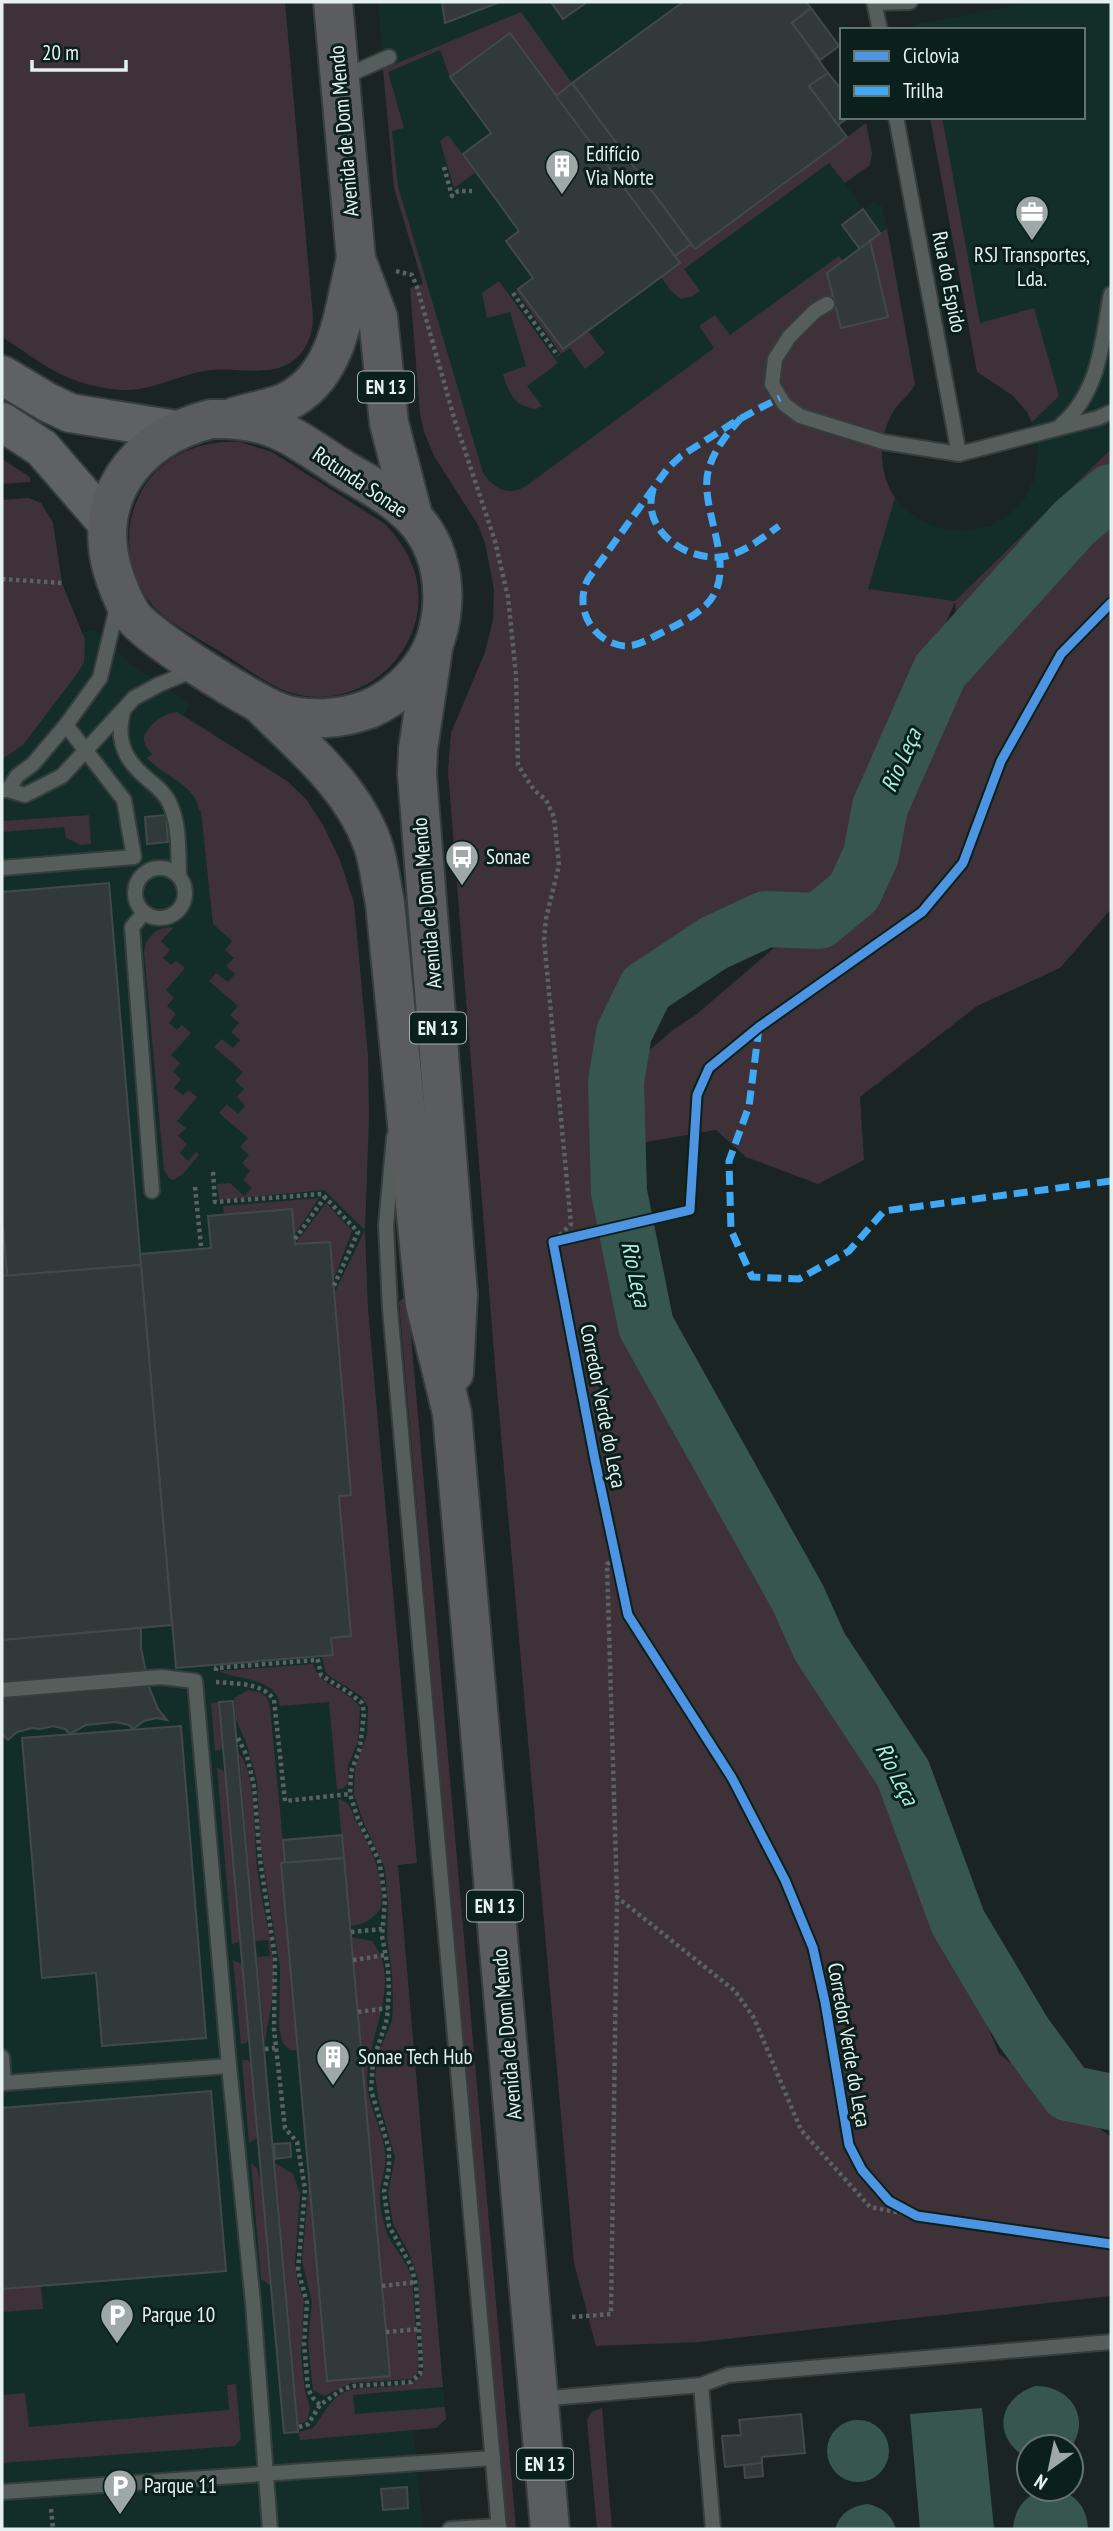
<svg xmlns="http://www.w3.org/2000/svg" width="1113" height="2531" viewBox="0 0 1113 2531" font-family="'PT Sans Narrow',sans-serif">
<style>
.built{fill:#132e29}
.green{fill:#3f3138}
.water{fill:#37564f}
.lines{fill:none;stroke-linecap:round;stroke-linejoin:round}
.river{stroke:#37564f;stroke-width:56}
.building{fill:#313a38;stroke:#414a48;stroke-width:2}
.service-casing{stroke:#363e3c;stroke-width:18}
.secondary-casing{stroke:#363e3c;stroke-width:42}
.primary-casing{stroke:#363e3c;stroke-width:42}
.path{stroke:#5b6260;stroke-width:4.5;stroke-dasharray:3.5 3.5;stroke-linecap:butt}
.service{stroke:#565e5c;stroke-width:14}
.secondary{stroke:#5e6263;stroke-width:38}
.primary{stroke:#5b5c5e;stroke-width:38}
.quiet{stroke:#3fa9f5;stroke-width:7;stroke-dasharray:14 7;stroke-linecap:butt}
.cycleway-casing{stroke:#0c201b;stroke-width:13}
.cycleway{stroke:#4d94e3;stroke-width:9}
.labels{text-anchor:middle;stroke-width:6;stroke-linejoin:round;paint-order:stroke}
.shield{fill:#0c201b;stroke:#a4b2af;stroke-width:2}
.shield-label{font-size:19px;font-weight:bold;fill:#e5f1ee}
.street-label{font-size:21px;fill:#e5f1ee;stroke:#0c201b}
.poi-label{font-size:21px;fill:#e5f1ee;stroke:#0c201b;text-anchor:start}
.water-label{font-size:23px;font-style:italic;fill:#abeede;stroke:#0c201b}
</style>
<rect width="100%" height="100%" fill="#1a2422"/>
<!-- built -->
<g class="built">
<polygon points="378,2 683,2 573,83 695,249 866,123 872,153 871,162 845,184 863,209 873,202 882,206 887,228 494,517 394,188"/>
<polygon points="1036,2 1111,2 1111,449 955,601 867,589 895,498 906,510 925,523 946,530 968,531 990,526 1009,514 1025,498 1035,477 1038,447 1027,412 1012,395 977,372 930,117 1083,117 1083,30 914,30 913,25"/>
<polygon points="29,498 41,503 53,523 62,583 69,604 83,633 94,629 129,663 190,703 184,715 287,781 300,792 323,825 340,860 354,903 368,1056 369,1118 365,1230 368,1309 417,1863 398,1865 446,2419 436,2428 414,2431 423,2529 2,2529 2,500"/>
</g>
<!-- green -->
<g class="green">
<path d="M2,2H285L313,317C313,335 306,353 290,363C266,377 237,367 211,370C183,373 157,389 128,390C116,390 102,388 91,385C58,378 30,355 2,337Z"/>
<path d="M521,12L572,83L556,96L509,33L450,77L440,50L388,72L404,128L392,131L398,186L483,473C495,489 508,497 526,486L714,348L699,326L715,315L730,335L839,256L843,261L827,273L841,328L888,317L870,241L887,228L915,384C911,394 901,400 895,409C877,436 878,472 895,498L868,589L955,601L1111,449V909L1060,968L977,1006L860,1097L864,1160L818,1184L746,1157L716,1130L640,1143L636,1098L637,1073L646,1053L674,1029L697,1014L774,948L800,943L869,905L903,796L960,663L955,602L923,675L860,854L832,882L824,904L810,915L733,909L652,963L613,1028L598,1072L601,1118L640,1345L707,1464L815,1673L897,1798L926,1878L999,2054L1111,2137V2296L699,2342L596,2346L574,2263L496,1378L448,771L451,733L485,652L493,620L494,589L485,543L478,525L434,456L424,432L420,414L410,288L423,284L394,188L383,69Z"/>
<polygon points="930,117 942,117 980,323 1034,308 1059,396 1032,422 1027,412 1012,395 977,372"/>
<polygon points="866,123 872,153 870,165 845,183 829,163 684,269 700,291 692,296 681,299 671,291 661,277 680,263 675,256 691,244 696,249"/>
<polygon points="448,135 476,172 454,188 440,141"/>
<path d="M499,281L558,363L527,386L542,406L536,409C514,406 509,394 503,374L526,366L510,312L487,318L482,293Z"/>
<polygon points="518,289 563,349 588,331 605,353 585,369 570,348 561,354 516,291"/>
<path d="M240,442L272,452L385,524C410,550 425,583 416,620C402,677 339,713 283,690C263,681 243,666 224,654C205,642 183,631 165,617C130,590 119,536 139,496C158,457 198,440 240,442Z"/>
<polygon points="2,459 30,477 30,482 2,484"/>
<polygon points="29,498 41,503 53,523 62,583 85,640 84,662 79,671 23,745 2,759 2,500"/>
<path d="M177,712L287,781L306,799L323,825L340,860L354,903L368,1056L369,1118L365,1230L368,1309L417,1863L398,1865L443,2387L353,2395L355,2414L445,2407L446,2419L436,2428L300,2440L299,2432L313,2428C324,2415 329,2399 345,2392C366,2382 419,2395 423,2369L418,2279L409,2253L393,2224L388,2193L395,2157L379,2102L375,2076L379,2051L392,2021L393,2004L392,1974L387,1938L388,1905L385,1869L363,1821L354,1795L355,1768L367,1735L368,1707L361,1696L328,1675L325,1671L322,1656L332,1655L331,1638L351,1636L339,1496L351,1494L334,1294L365,1230L324,1190L219,1200L217,1184L230,1183L244,1196L252,1188L243,1180L250,1171L242,1163L249,1155L240,1147L248,1138L219,1113L227,1104L238,1114L245,1106L237,1097L244,1089L235,1081L243,1072L214,1047L222,1039L233,1048L240,1040L231,1032L239,1023L230,1015L238,1006L209,981L216,973L228,982L235,974L226,966L234,958L225,950L232,941L213,924L201,811L199,810C196,785 163,776 147,758L152,754C148,749 143,744 144,737C148,724 165,713 177,712Z"/>
<polygon points="89,815 91,844 81,845 66,838 64,827 2,832 2,821"/>
<path d="M169,927L173,928L161,941L170,950L163,958L171,965L176,961L185,968L166,990L174,998L167,1006L176,1014L169,1023L177,1030L182,1025L191,1033L171,1055L180,1063L173,1072L181,1079L174,1088L183,1095L188,1090L197,1097L177,1121L186,1128L178,1136L187,1144L180,1153L188,1161L196,1152L199,1155L182,1175L173,1180L169,1178L164,1170L144,952C146,938 154,929 169,927Z"/>
<polygon points="319,1198 294,1235 292,1209 224,1215 223,1206"/>
<polygon points="326,1203 352,1231 333,1281 329,1242 295,1244"/>
<polygon points="403,1298 408,1302 516,2529 506,2529 399,1302"/>
<path d="M313,1664C321,1688 346,1688 360,1707L358,1742L348,1765V1783L344,1788L337,1790L329,1702L280,1706C277,1677 239,1681 219,1671Z"/>
<path d="M248,1690C260,1691 268,1694 270,1707L285,1863L281,1864L297,2050H290L283,2043L279,2028L280,1968L261,1849L257,1781L246,1742L236,1720L234,1698Z"/>
<polygon points="219,1702 223,1746 220,1750 215,1751 211,1703"/>
<path d="M239,1753C258,1775 253,1845 258,1874C263,1910 274,1945 274,1981C273,2002 267,2024 265,2045L257,1957L270,1956L268,1940L255,1941Z"/>
<polygon points="217,1767 225,1772 240,1938 238,1942 232,1944"/>
<path d="M338,1799C352,1802 351,1812 357,1823C371,1850 385,1875 381,1907C374,1919 364,1925 350,1926Z"/>
<path d="M351,1937L372,1941C404,1984 367,2034 367,2080C367,2106 383,2128 385,2153C387,2166 382,2177 380,2190C379,2202 381,2215 385,2227C390,2246 407,2259 412,2279L419,2366L416,2376L411,2379L351,2383L324,2396L313,2390L308,2342L312,2302L302,2261L309,2181L327,2380L390,2375Z"/>
<polygon points="233,1960 242,1964 249,2039 246,2043 241,2044"/>
<polygon points="242,2060 248,2060 251,2064 258,2137 249,2143"/>
<polygon points="251,2163 257,2168 261,2181 271,2286 261,2279"/>
<polygon points="275,2163 293,2174 300,2194 295,2263 298,2283 304,2301 301,2355 305,2391 310,2408 307,2421 298,2424"/>
<polygon points="41,2286 43,2309 2,2312 2,2289"/>
<polygon points="2,2378 3,2395 25,2393 29,2427 229,2410 227,2385 236,2384 241,2439 235,2446 2,2463"/>
<polygon points="602,2408 612,2529 597,2529 587,2421 591,2412"/>
</g>
<!-- water -->
<g class="water">
<path d="M1035,2386C1069,2385 1092,2417 1071,2447H1029V2459C992,2440 996,2399 1035,2386Z"/>
<polygon points="982,2408 994,2529 920,2529 910,2414"/>
<circle cx="858" cy="2451" r="31"/>
<path d="M1049,2489C1073,2491 1087,2505 1088,2529H1013C1015,2506 1027,2493 1049,2489Z"/>
<path d="M868,2504C883,2508 891,2514 896,2529H835C840,2513 851,2506 868,2504Z"/>
</g>
<g class="lines">
<!-- river -->
<polyline class="river" points="1111,492 1074,523 940,671 880,807 871,855 854,892 819,921 766,919 714,943 646,988 624,1033 616,1082 619,1192 646,1326 798,1598 820,1647 903,1773 958,1922 1024,2033 1068,2093 1111,2102"/>
</g>
<!-- building -->
<g class="building">
<polygon points="442,2 500,2 445,23"/>
<polygon points="551,2 587,2 563,19"/>
<polygon points="683,2 806,2 811,8 792,23 828,73 809,86 847,137 695,249 572,83"/>
<polygon points="811,8 839,46 820,60 792,23"/>
<polygon points="510,33 680,263 563,349 518,289 533,278 506,241 519,231 463,154 491,133 450,77"/>
<polygon points="828,73 842,90 842,117 849,117 838,125 809,86"/>
<polygon points="572,83 691,244 675,256 556,96"/>
<polygon points="863,209 880,233 860,249 842,225"/>
<polygon points="870,241 888,317 841,328 827,273"/>
<polygon points="166,815 168,842 147,844 145,817"/>
<polygon points="109,883 141,1265 7,1276 2,1215 2,892"/>
<polygon points="292,1209 295,1244 330,1242 351,1495 339,1496 351,1636 331,1638 333,1655 176,1668 140,1254 211,1248 208,1216"/>
<polygon points="2,1215 7,1276 2,1276"/>
<polygon points="141,1265 172,1625 2,1640 2,1276"/>
<polygon points="141,1628 141,1648 149,1687 158,1709 167,1720 156,1718 144,1721 133,1729 129,1725 116,1722 86,1725 70,1734 65,1729 53,1726 40,1729 32,1728 17,1732 8,1740 2,1734 2,1640"/>
<polygon points="233,1701 298,2432 284,2433 219,1702"/>
<polygon points="181,1726 206,2038 102,2046 96,1973 42,1978 22,1738"/>
<polygon points="342,1835 344,1858 285,1863 283,1840"/>
<polygon points="344,1858 390,2376 327,2381 281,1863"/>
<polygon points="211,2091 226,2271 2,2289 2,2108"/>
<polygon points="290,2143 291,2157 275,2159 274,2144"/>
<polygon points="801,2414 805,2453 762,2457 762,2463 725,2467 722,2436 741,2435 739,2420"/>
<polygon points="762,2463 763,2476 745,2478 744,2465"/>
<polygon points="407,2487 408,2508 383,2510 381,2489"/>
</g>
<g class="lines">
<!-- service casing -->
<g class="service-casing">
<g id="service">
<polyline points="874,2 880,30"/>
<polyline points="875,3 910,2"/>
<polyline points="341,78 389,57"/>
<polyline points="896,117 959,454"/>
<polyline points="827,304 815,311 789,337 775,359 772,384 784,404 800,416 884,442 959,454 1098,418 1111,412"/>
<path d="M1061,425C1100,392 1102,341 1111,294"/>
<path d="M123,712C117,734 122,755 139,771C149,782 162,788 169,802C180,825 178,851 179,876"/>
<polyline points="2,790 8,790 25,795 62,776 134,698 160,684 195,670"/>
<polyline points="8,790 17,776 33,764 66,725 100,678 118,603"/>
<circle cx="160" cy="893" r="25"/>
<polyline points="2,868 134,857 124,800 66,725"/>
<polyline points="144,913 132,927 152,1191"/>
<polyline points="394,1137 386,1225 390,1309 499,2529"/>
<polyline points="2,1690 161,1677 195,1681 229,2066 4,2083 2,2057"/>
<polyline points="229,2066 253,2303 270,2529"/>
<polyline points="539,2399 701,2385"/>
<polyline points="2,2492 493,2458"/>
<polyline points="450,2529 499,2526"/>
<polyline points="713,2529 701,2385 728,2375 1111,2342"/>
</g>
</g>
<!-- secondary casing -->
<g class="secondary-casing">
<g id="secondary">
<polyline points="2,375 47,402 70,413 176,430"/>
<polyline points="2,422 42,448 107,523"/>
</g>
</g>
<!-- primary casing -->
<g class="primary-casing">
<g id="primary">
<polyline points="333,2 356,259 378,317 389,423 413,516"/>
<path d="M234,417C249,412 273,408 286,402C340,376 343,310 356,259"/>
<path d="M211,419C271,417 293,437 341,468C362,481 385,492 403,508C442,540 450,592 436,638C427,668 398,697 369,709C342,719 308,722 281,713C253,703 147,637 132,615C125,605 120,592 116,581C87,502 133,438 211,419Z"/>
<polyline points="433,649 418,749 417,774 458,1295 454,1373"/>
<path d="M259,703C302,746 352,786 373,845C379,863 381,884 385,903L425,1304L452,1413L550,2529"/>
</g>
</g>
<!-- path -->
<g class="path">
<polyline points="444,167 452,196 458,191 472,191"/>
<polyline points="396,271 412,275 417,287 455,421 495,541 508,597 516,675 518,765 534,790 546,800 554,817 559,865 546,919 544,940 571,1224 553,1242"/>
<polyline points="513,293 558,356"/>
<polyline points="2,579 62,583"/>
<polyline points="213,1172 215,1202 322,1194 358,1232 333,1288"/>
<polyline points="195,1187 201,1246"/>
<polyline points="295,1239 325,1197"/>
<polyline points="616,1559 607,1564 617,1897"/>
<polyline points="216,1671 216,1668 317,1660"/>
<path d="M216,1682C236,1684 262,1682 274,1700L285,1801L350,1794"/>
<polyline points="238,1738 247,1756 254,1786 260,1860 275,1957 274,2029 285,2128 297,2142 305,2189 298,2270 307,2303 304,2343 308,2389 313,2398 320,2405"/>
<polyline points="351,1932 382,1929"/>
<polyline points="353,1960 386,1955"/>
<polyline points="358,2012 388,2008"/>
<polyline points="265,2049 275,2048"/>
<polyline points="382,2286 416,2282"/>
<polyline points="572,2317 611,2314 617,1897 735,1991 754,2018 801,2130 870,2207 917,2216"/>
<polyline points="386,2332 419,2329"/>
<polyline points="299,2427 308,2424 320,2405 343,2389 354,2386 411,2382 420,2374 421,2365 416,2285 411,2266 389,2226 384,2192 389,2168 389,2149 371,2090 373,2061 387,2019 389,1992 388,1968 382,1936 385,1900 382,1877 379,1861 358,1819 350,1794 351,1772 360,1748 364,1713 362,1703 351,1694 321,1675 317,1656"/>
<polyline points="51,2509 53,2529"/>
</g>
<!-- service -->
<use href="#service" class="service"/>
<!-- secondary -->
<use href="#secondary" class="secondary"/>
<!-- primary -->
<use href="#primary" class="primary"/>
<!-- quiet -->
<g class="quiet">
<path d="M741,418C726,435 710,454 707,478C703,518 740,573 705,606C692,618 675,626 659,634C641,643 630,651 610,642C586,630 576,603 588,579L668,468L681,456L736,421C751,413 765,405 780,398"/>
<path d="M653,490C641,529 684,560 720,557C742,555 762,538 779,526"/>
<polyline points="759,1028 749,1106 729,1161 731,1230 752,1277 799,1279 849,1251 884,1211 1111,1181"/>
</g>
<!-- cycleway casing -->
<g class="cycleway-casing">
<polyline id="cycleway" points="1111,603 1061,654 1001,761 963,863 922,912 759,1027 709,1068 697,1095 690,1210 553,1242 595,1460 628,1615 732,1778 785,1880 813,1948 825,2002 849,2145 862,2170 889,2201 917,2216 1111,2244"/>
</g>
<!-- cycleway -->
<use href="#cycleway" class="cycleway"/>
</g>
<!-- icons -->
<defs>
<g id="building-pin" transform="scale(1.75)"><path d="M0 17L-7.5 6A9.5 9.5 0 1 1 7.5 6Z" fill="#9ea9a7" stroke="#0c201b"/><path d="M-4-6H4V6H1V3H-1V6H-4ZM-2.5-4.3h1.7v1.8h-1.7ZM.8-4.3h1.7v1.8H.8ZM-2.5-1h1.7V.8h-1.7ZM.8-1h1.7V.8H.8Z" fill="#fff"/></g>
<g id="office-pin" transform="scale(1.75)"><path d="M0 17L-7.5 6A9.5 9.5 0 1 1 7.5 6Z" fill="#9ea9a7" stroke="#0c201b"/><path d="M-6-3h4V-5.5h4V-3h4V5H-6ZM-1-4.5V-3h2v-1.5ZM-6 0V1H6V0Z" fill="#fff"/></g>
<g id="bus-pin" transform="scale(1.75)"><path d="M0 17L-7.5 6A9.5 9.5 0 1 1 7.5 6Z" fill="#9ea9a7" stroke="#0c201b"/><path d="M-5-6H5V4H4V6H2V4H-2V6H-4V4H-5ZM-3.5-4V0h7V-4ZM-3.5 1.2v1.5H-2V1.2ZM2 1.2v1.5H3.5V1.2Z" fill="#fff"/></g>
<g id="parking-pin" transform="scale(1.75)"><path d="M0 17L-7.5 6A9.5 9.5 0 1 1 7.5 6Z" fill="#9ea9a7" stroke="#0c201b"/><path d="M-3.5-5.5H1a3.5 3.5 0 0 1 0 7H-1V5.5H-3.5ZM-1-3.4V-.6H.8a1.4 1.4 0 0 0 0-2.8Z" fill="#fff"/></g>
</defs>
<g fill-rule="evenodd">
<use href="#building-pin" x="562" y="166"/>
<use href="#office-pin" x="1032" y="212"/>
<use href="#bus-pin" x="462" y="857"/>
<use href="#building-pin" x="333" y="2057"/>
<use href="#parking-pin" x="117" y="2315"/>
<use href="#parking-pin" x="120" y="2486"/>
</g>
<g class="labels">
<!-- shield labels -->
<g class="shield">
<rect x="358" y="371.5" width="56" height="31" rx="5"/>
<rect x="410" y="1012.5" width="56" height="31" rx="5"/>
<rect x="467" y="1890.5" width="56" height="31" rx="5"/>
<rect x="517" y="2448.5" width="56" height="31" rx="5"/>
</g>
<g class="shield-label">
<text x="386" y="394">EN 13</text>
<text x="438" y="1035">EN 13</text>
<text x="495" y="1913">EN 13</text>
<text x="545" y="2471">EN 13</text>
</g>
<!-- street labels -->
<g class="street-label">
<text transform="translate(344 131) rotate(-95)" y="7">Avenida de Dom Mendo</text>
<text transform="translate(949 282) rotate(79)" y="7">Rua do Espido</text>
<text transform="translate(360 482) rotate(34)" y="7">Rotunda Sonae</text>
<text transform="translate(427 903) rotate(-95)" y="7">Avenida de Dom Mendo</text>
<text transform="translate(603 1406) rotate(79)" y="7">Corredor Verde do Leça</text>
<text transform="translate(507 2034) rotate(-95)" y="7">Avenida de Dom Mendo</text>
<text transform="translate(849 2045) rotate(80)" y="7">Corredor Verde do Leça</text>
</g>
<!-- poi labels -->
<g class="poi-label">
<text x="586" y="161">Edifício<tspan x="586" dy="24">Via Norte</tspan></text>
<text x="1032" y="262" text-anchor="middle">RSJ Transportes,<tspan x="1032" dy="24">Lda.</tspan></text>
<text x="486" y="864">Sonae</text>
<text x="358" y="2064">Sonae Tech Hub</text>
<text x="142" y="2322">Parque 10</text>
<text x="144" y="2493">Parque 11</text>
</g>
<!-- water labels -->
<g class="water-label">
<text transform="translate(901 760) rotate(-66)" y="8">Rio Leça</text>
<text transform="translate(636 1274) rotate(78)" y="8">Rio Leça</text>
<text transform="translate(897 1774) rotate(63)" y="8">Rio Leça</text>
</g>
</g>
<!-- border -->
<rect width="1113" height="2531" fill="none" stroke="#e5f1ee" stroke-width="7"/>
<!-- legend -->
<rect x="840" y="28" width="245" height="91" fill="#0c201b" stroke="#63746f" stroke-width="2"/>
<rect x="854" y="51" width="35" height="10" fill="#4d94e3" stroke="#63746f" stroke-width="2"/>
<text x="903" y="63" font-size="21" fill="#e5f1ee">Ciclovia</text>
<rect x="854" y="86" width="35" height="10" fill="#3fa9f5" stroke="#63746f" stroke-width="2"/>
<text x="903" y="98" font-size="21" fill="#e5f1ee">Trilha</text>
<!-- north arrow -->
<g transform="translate(1050 2468) rotate(213)"><circle r="33" fill="#0c201b" stroke="#63746f" stroke-width="2"/>
<path d="M0-5L12 26L0 18L-12 26Z" fill="#9ea9a7"/>
<text y="-10" font-size="19" font-weight="bold" text-anchor="middle" fill="#e5f1ee">N</text>
</g>
<!-- scale -->
<path d="M32 60v10h94v-10" fill="none" stroke="#e5f1ee" stroke-width="3.5"/>
<text x="42" y="60" font-size="21" fill="#e5f1ee" stroke="#0c201b" stroke-width="5" paint-order="stroke">20 m</text>
</svg>
